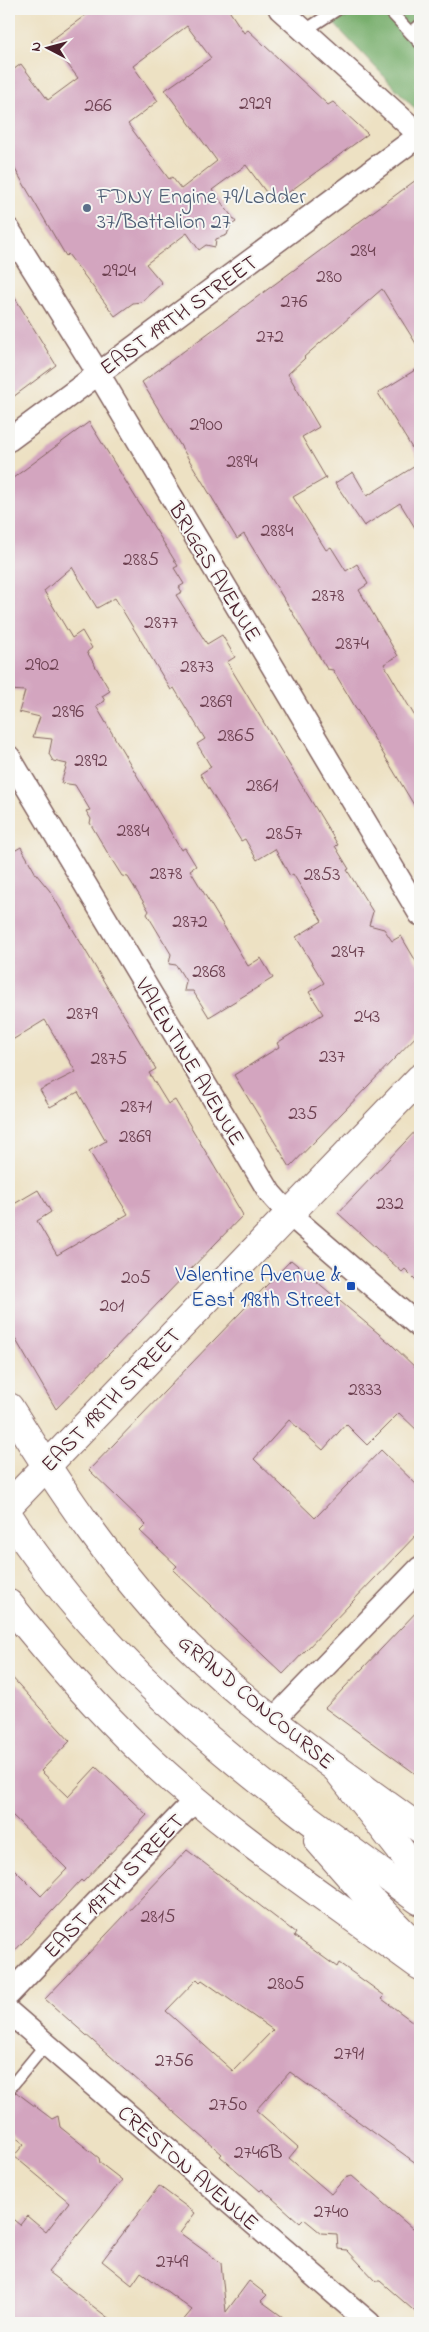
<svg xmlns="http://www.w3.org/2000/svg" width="429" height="2332" viewBox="0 0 429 2332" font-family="'Indie Flower',sans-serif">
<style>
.forest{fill:#77ae6c;stroke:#60664c}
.building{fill:#d3a5bf;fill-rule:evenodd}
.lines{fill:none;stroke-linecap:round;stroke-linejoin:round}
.service-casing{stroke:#836360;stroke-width:14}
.minor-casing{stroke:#836360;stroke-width:25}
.tertiary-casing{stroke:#836360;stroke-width:30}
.primary-casing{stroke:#836360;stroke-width:30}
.path{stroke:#836360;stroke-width:3;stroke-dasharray:4 4;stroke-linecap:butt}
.service{stroke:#fff;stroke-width:11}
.minor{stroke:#fff;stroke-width:22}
.tertiary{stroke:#fff;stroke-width:28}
.primary{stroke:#fff;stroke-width:28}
.service-dot{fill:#5c6f8a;stroke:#f6f6f2;stroke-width:2}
.transit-dot{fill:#1a4fb4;stroke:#f6f6f2;stroke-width:2}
.labels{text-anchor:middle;stroke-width:4;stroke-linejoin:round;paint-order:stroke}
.number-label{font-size:20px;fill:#6c4050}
.service-label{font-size:22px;fill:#4e5e75;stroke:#f6f6f2;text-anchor:start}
.street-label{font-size:22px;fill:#4a1f2b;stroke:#f6f6f2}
.transit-label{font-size:22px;fill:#164399;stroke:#f6f6f2;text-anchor:end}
</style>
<rect width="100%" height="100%" fill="#f6f6f2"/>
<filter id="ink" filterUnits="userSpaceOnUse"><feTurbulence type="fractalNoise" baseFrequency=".02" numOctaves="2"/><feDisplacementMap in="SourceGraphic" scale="10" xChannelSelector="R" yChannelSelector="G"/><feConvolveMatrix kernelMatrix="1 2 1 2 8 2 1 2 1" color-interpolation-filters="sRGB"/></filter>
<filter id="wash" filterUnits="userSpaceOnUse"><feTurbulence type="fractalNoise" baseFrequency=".0096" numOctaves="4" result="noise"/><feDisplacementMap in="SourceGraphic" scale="20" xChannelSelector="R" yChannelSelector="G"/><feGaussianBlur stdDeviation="1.12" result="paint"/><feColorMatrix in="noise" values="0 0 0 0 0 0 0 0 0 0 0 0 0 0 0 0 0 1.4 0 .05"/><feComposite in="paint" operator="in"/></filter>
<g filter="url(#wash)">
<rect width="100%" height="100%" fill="#ede1c3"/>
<!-- forest -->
<polygon class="forest" points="320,9 420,9 420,114"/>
<g id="blocks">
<!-- building -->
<g class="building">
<path d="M94,9H228L244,33L248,30L328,105L333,102L368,134L274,203L246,165L212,190L236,222L230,226L227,235L216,239L215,247L206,245L199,250L187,233L146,264L162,283L141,302L133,303L115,316L68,254L66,256L9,159V73L21,64L48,100L78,78L50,41ZM187,26L211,58L165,90L217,161L181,189L172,177L169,179L128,124L158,101L133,66Z"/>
<polygon points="420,177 420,350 382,289 304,357 305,358 288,374 319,427 302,437 326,478 293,497 326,550 331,547 346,571 357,564 368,584 359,590 398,656 384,664 420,725 420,815 333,670 327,669 244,534 237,539 142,382"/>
<polygon points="9,288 56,365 9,400"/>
<polygon points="420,367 420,461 378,393"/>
<polygon points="89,422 178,566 174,568 184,584 179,587 182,592 176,595 207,644 222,635 235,657 227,662 338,845 335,846 349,869 347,870 373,912 369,925 384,929 392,941 401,936 420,968 420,1032 290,1167 234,1075 279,1047 277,1043 323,1014 309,992 324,983 296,937 322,921 293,874 290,876 275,849 257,860 245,839 241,841 200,774 211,767 197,744 205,739 174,688 171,690 115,598 97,608 72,567 44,591 72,638 82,631 92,648 87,652 110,691 102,696 105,701 96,706 181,850 185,848 196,866 190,870 248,966 261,958 273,978 209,1017 193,991 184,991 186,981 176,965 169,964 171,954 147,914 149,911 128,877 122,876 110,857 90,823 91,819 86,811 90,810 75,785 61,783 67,764 53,761 49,754 52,739 33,737 40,717 19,712 25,691 9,690 9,481"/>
<polygon points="420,463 420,536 400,503 364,526 335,483 353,472 367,496"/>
<polygon points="21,847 36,874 50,891 156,1069 149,1073 168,1104 175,1100 243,1215 56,1409 9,1328 9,1207 38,1190 51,1212 37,1221 57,1255 128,1214 89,1151 106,1141 78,1092 50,1107 40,1090 76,1072 45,1020 9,1042 9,854"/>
<polygon points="420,1126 420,1284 405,1269 402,1272 338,1213"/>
<polygon points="291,1260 391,1344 420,1372 420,1433 399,1413 367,1445 346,1424 323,1450 289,1420 254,1459 315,1518 381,1450 420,1488 420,1531 283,1674 173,1570 177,1566 140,1531 146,1525 89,1470"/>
<polygon points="420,1608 420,1777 325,1708"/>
<polygon points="9,1674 70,1741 41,1771 68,1797 96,1767 147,1815 83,1882 81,1880 9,1957 9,1864 41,1896 67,1869 9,1812"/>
<path d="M187,1850L296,1933L294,1936L337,1967L339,1963L363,1980L385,1996L382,1999L420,2027V2166L290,2072L256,2110L298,2147L289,2158L331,2194L345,2178L352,2176L420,2235V2316L380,2281H376L347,2250L338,2249L337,2234L321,2233L304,2219L300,2223L262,2189L260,2191L220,2156L222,2154L45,1999ZM197,1979L200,1982L202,1980L273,2030L233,2071L166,2011Z"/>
<polygon points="16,2092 52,2119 58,2116 60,2127 99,2158 100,2163 122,2180 48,2272 115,2323 9,2323 9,2216 20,2225 27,2216 46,2232 69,2202 14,2156 24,2144 9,2132 9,2096"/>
<polygon points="159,2186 195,2213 180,2233 221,2263 226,2312 249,2281 267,2295 261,2301 291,2323 181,2323 192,2310 141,2272 132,2285 102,2261"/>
</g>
</g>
</g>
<g filter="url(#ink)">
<use href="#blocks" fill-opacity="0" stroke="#836360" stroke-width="1"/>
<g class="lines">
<!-- service casing -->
<g class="service-casing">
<g id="service">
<polyline points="388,9 420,43"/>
<polyline points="304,31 338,9"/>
<polyline points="411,33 420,25"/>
<polyline points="9,2089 46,2044"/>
</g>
</g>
<!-- minor casing -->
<g class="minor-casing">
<g id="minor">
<polyline points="280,9 420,135"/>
<polyline points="9,230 98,373 420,914"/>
<polyline points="9,440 420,135"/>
<polyline points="9,757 270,1193 288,1213 420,1327"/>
<polyline points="273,1720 420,1568"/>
<polyline points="9,1994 196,1799"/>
<polyline points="9,2012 369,2323"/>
</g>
</g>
<!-- tertiary casing -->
<g class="tertiary-casing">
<g id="tertiary">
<path d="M9,1407C62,1492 117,1574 188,1646C257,1715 341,1771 420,1829"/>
<polyline points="9,1505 420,1078"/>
<path d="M9,1604C50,1655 93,1705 141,1751C225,1832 326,1897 420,1966"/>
</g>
</g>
<!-- primary casing -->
<g class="primary-casing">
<g id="primary">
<path d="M9,1516C112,1678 267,1790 420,1901"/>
<polyline points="335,1767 420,1875"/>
<polyline points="318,1840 368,1897 420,1950"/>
</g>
</g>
<!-- path -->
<polyline class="path" points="9,1464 12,1461"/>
<!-- service -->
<use href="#service" class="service"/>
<!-- minor -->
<use href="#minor" class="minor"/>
<!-- tertiary -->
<use href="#tertiary" class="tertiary"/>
<!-- primary -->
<use href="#primary" class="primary"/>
</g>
</g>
<!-- markers -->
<circle class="service-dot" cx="87" cy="208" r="5"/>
<rect class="transit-dot" x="346" y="1281" width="10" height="10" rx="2.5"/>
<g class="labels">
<!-- number labels -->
<g class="number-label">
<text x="255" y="109">2929</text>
<text x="98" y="111">266</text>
<text x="363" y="256">284</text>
<text x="119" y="276">2924</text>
<text x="329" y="282">280</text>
<text x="294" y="307">276</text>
<text x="270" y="342">272</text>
<text x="206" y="430">2900</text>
<text x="242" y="467">2894</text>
<text x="277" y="536">2884</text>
<text x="141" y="565">2885</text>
<text x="328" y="601">2878</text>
<text x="161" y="628">2877</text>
<text x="352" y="649">2874</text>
<text x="42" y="670">2902</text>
<text x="197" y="672">2873</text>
<text x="216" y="707">2869</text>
<text x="68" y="717">2896</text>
<text x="236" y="741">2865</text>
<text x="91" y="766">2892</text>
<text x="262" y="791">2861</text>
<text x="133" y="836">2884</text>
<text x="284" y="839">2857</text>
<text x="166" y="879">2878</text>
<text x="322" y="880">2853</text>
<text x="190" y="927">2872</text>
<text x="348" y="957">2847</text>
<text x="209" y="977">2868</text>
<text x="82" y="1019">2879</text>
<text x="367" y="1022">243</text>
<text x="332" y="1062">237</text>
<text x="109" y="1064">2875</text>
<text x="136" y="1112">2871</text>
<text x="303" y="1119">235</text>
<text x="135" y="1142">2869</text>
<text x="390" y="1209">232</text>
<text x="136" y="1283">205</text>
<text x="112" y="1311">201</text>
<text x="365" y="1395">2833</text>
<text x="158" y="1922">2815</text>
<text x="286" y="1989">2805</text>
<text x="349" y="2059">2791</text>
<text x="174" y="2066">2756</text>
<text x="228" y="2110">2750</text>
<text x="258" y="2158">2746B</text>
<text x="331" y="2217">2740</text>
<text x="172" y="2267">2749</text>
</g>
<!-- service labels -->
<g class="service-label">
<text x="97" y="203">FDNY Engine 79/Ladder<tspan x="97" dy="25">37/Battalion 27</tspan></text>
</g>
<!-- street labels -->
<g class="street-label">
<text transform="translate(178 314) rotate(-36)" y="8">EAST 199TH STREET</text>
<text transform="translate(216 571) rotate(59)" y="8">BRIGGS AVENUE</text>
<text transform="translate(191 1061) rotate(59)" y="8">VALENTINE AVENUE</text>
<text transform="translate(110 1399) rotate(-46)" y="8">EAST 198TH STREET</text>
<text transform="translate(257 1701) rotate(40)" y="8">GRAND CONCOURSE</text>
<text transform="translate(113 1885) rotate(-46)" y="8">EAST 197TH STREET</text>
<text transform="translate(189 2167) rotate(41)" y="8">CRESTON AVENUE</text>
</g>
<!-- transit labels -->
<g class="transit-label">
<text x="341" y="1281">Valentine Avenue &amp;<tspan x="341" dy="25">East 198th Street</tspan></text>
</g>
</g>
<!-- margin -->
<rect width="429" height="2332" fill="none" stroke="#f6f6f2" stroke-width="30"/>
<!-- north arrow -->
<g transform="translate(48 48) rotate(276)" stroke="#f6f6f2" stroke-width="4" paint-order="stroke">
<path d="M0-4L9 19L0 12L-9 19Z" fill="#4a1f2b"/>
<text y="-8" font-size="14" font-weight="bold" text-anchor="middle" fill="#4a1f2b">N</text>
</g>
</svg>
